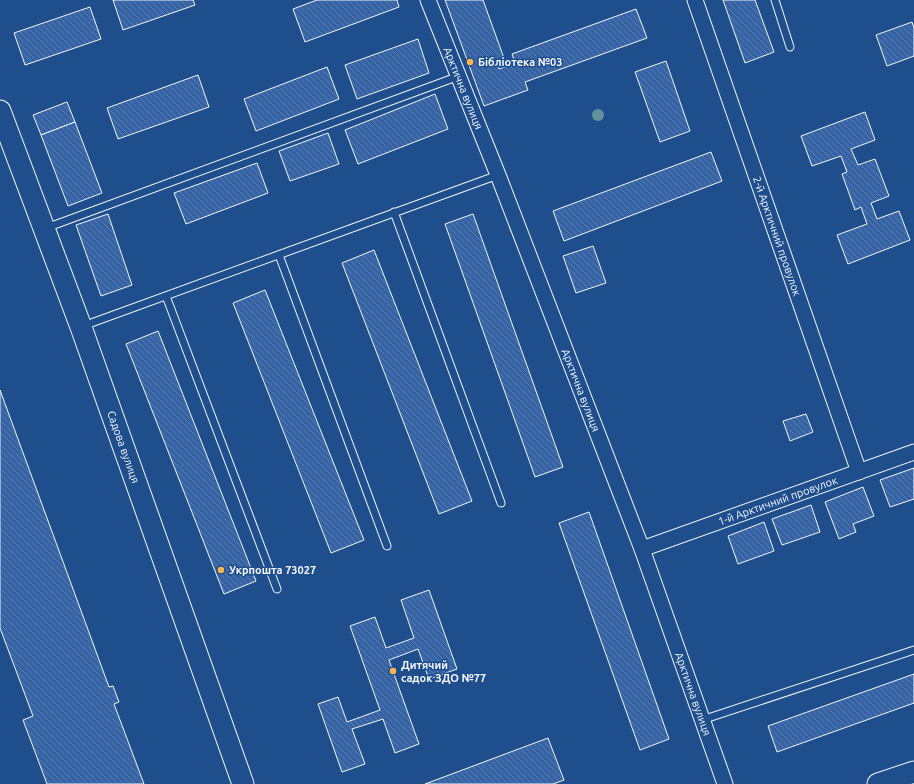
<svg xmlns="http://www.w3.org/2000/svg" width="914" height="784" viewBox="0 0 914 784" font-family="Ubuntu,sans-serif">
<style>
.building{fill:url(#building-back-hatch);stroke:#f2f6ff}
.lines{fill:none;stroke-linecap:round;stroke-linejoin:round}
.lane-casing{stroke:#f2f6ff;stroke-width:9}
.street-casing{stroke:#f2f6ff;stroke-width:17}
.secondary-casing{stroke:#f2f6ff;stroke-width:23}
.lane{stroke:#1f4e8c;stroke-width:7}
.street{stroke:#1f4e8c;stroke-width:15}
.secondary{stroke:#1f4e8c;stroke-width:21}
.tree{fill:#61919a}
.poi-dot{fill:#ffb74d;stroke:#1f4e8c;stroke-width:1.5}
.labels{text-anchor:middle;stroke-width:3;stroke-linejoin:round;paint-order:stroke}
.poi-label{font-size:11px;font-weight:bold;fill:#f2f6ff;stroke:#1f4e8c;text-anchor:start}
.street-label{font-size:11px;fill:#f2f6ff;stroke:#1f4e8c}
</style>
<defs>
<pattern id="building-back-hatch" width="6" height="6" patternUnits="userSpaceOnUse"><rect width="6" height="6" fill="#3563a3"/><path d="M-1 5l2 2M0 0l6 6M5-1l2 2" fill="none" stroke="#537ab1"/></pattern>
</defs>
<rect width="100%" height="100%" fill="#1f4e8c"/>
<!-- building -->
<g class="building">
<polygon points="113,0 193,0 195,5 123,30"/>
<polygon points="317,0 397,0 399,7 305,42 293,9"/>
<polygon points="445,0 483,0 505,61 497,63 499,69 510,65 509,62 514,60 512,54 636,9 647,38 525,82 528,90 484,106"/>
<polygon points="723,0 755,0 774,52 745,63"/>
<polygon points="90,7 101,39 25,65 14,33"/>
<polygon points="912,22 914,28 914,56 887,66 876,35"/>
<polygon points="418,39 429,73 357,99 345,65"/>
<polygon points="666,61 690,131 660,142 635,72"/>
<polygon points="327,67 339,99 256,131 244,99"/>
<polygon points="198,75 209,107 118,139 107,108"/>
<polygon points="435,94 448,129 358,164 345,130"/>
<polygon points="67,102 75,122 41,135 33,115"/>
<polygon points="865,112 875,140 851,149 858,165 875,159 889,196 871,203 877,219 899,211 910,240 848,264 837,235 867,224 861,207 855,210 842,174 847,172 841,156 812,166 801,136"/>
<polygon points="75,122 102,193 68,206 41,135"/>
<polygon points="328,133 339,164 290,181 279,151"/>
<polygon points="711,152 722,181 564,241 553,211"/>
<polygon points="257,163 268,193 186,224 174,193"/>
<polygon points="108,214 132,285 101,296 76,225"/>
<polygon points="473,214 563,467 535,477 445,224"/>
<polygon points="593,246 606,283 576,293 563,256"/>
<polygon points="374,250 472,501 439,514 342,263"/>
<polygon points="265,290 364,540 331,553 233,303"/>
<polygon points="158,331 256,581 224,594 126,344"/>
<polygon points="0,390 109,687 113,686 119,702 114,704 144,784 47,784 23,720 33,716 0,628"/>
<polygon points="806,414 813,432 790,441 783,421"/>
<polygon points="914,468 914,499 890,507 880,480"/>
<polygon points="863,487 874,516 853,524 856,532 839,539 825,502"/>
<polygon points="811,505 820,532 782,545 772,519"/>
<polygon points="589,512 669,739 640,750 559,523"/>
<polygon points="764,522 774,551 738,564 728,536"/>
<polygon points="429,590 457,669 429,679 418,649 389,660 419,744 395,753 383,719 352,729 365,764 342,772 318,704 338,697 347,722 380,710 350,626 375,617 386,648 414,638 401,600"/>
<polygon points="914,674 914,703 777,752 768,726"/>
<polygon points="548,738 564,780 553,784 425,784"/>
</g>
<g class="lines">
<!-- lane casing -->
<g class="lane-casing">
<g id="lane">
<polyline points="775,0 790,47"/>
<polyline points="394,212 501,503"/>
<polyline points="46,228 459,76"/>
<polyline points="279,255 387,546"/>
<polyline points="166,296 277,589"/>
<polyline points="83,326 498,175"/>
<polyline points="702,720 914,650"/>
</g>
</g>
<!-- street casing -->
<g class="street-casing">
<g id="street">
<path id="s1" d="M428,0L498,175L642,549L725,784"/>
<path id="s2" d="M695,0L859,472"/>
<path id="s3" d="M642,549L914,452"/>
</g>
</g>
<!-- secondary casing -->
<g class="secondary-casing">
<g id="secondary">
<path id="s4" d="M0,111L81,327L243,784"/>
<polyline points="878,784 914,772"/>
</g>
</g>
<!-- lane -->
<use href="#lane" class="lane"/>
<!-- street -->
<use href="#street" class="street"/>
<!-- secondary -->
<use href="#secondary" class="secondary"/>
</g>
<!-- trees -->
<circle class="tree" cx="598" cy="115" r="6"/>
<!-- markers -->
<g class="poi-dot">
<circle cx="470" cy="62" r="4"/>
<circle cx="221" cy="570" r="4"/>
<circle cx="393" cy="671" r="4"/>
</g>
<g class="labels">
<!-- poi labels -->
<g class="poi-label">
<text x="478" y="66">Бібліотека №03</text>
<text x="229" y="574">Укрпошта 73027</text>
<text x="401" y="669">Дитячий<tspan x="401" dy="13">садок ЗДО №77</tspan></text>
</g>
<!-- street labels -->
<g class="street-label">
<text dy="4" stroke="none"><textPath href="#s1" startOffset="95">Арктична вулиця</textPath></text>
<text dy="4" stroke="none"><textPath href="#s2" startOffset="250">2-й Арктичний провулок</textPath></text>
<text dy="4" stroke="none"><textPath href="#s1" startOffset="419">Арктична вулиця</textPath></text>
<text dy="4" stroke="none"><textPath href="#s4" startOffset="358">Садова вулиця</textPath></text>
<text dy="4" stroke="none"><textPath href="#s3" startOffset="144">1-й Арктичний провулок</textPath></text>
<text dy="4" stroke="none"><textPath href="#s1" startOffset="743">Арктична вулиця</textPath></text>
</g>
</g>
</svg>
